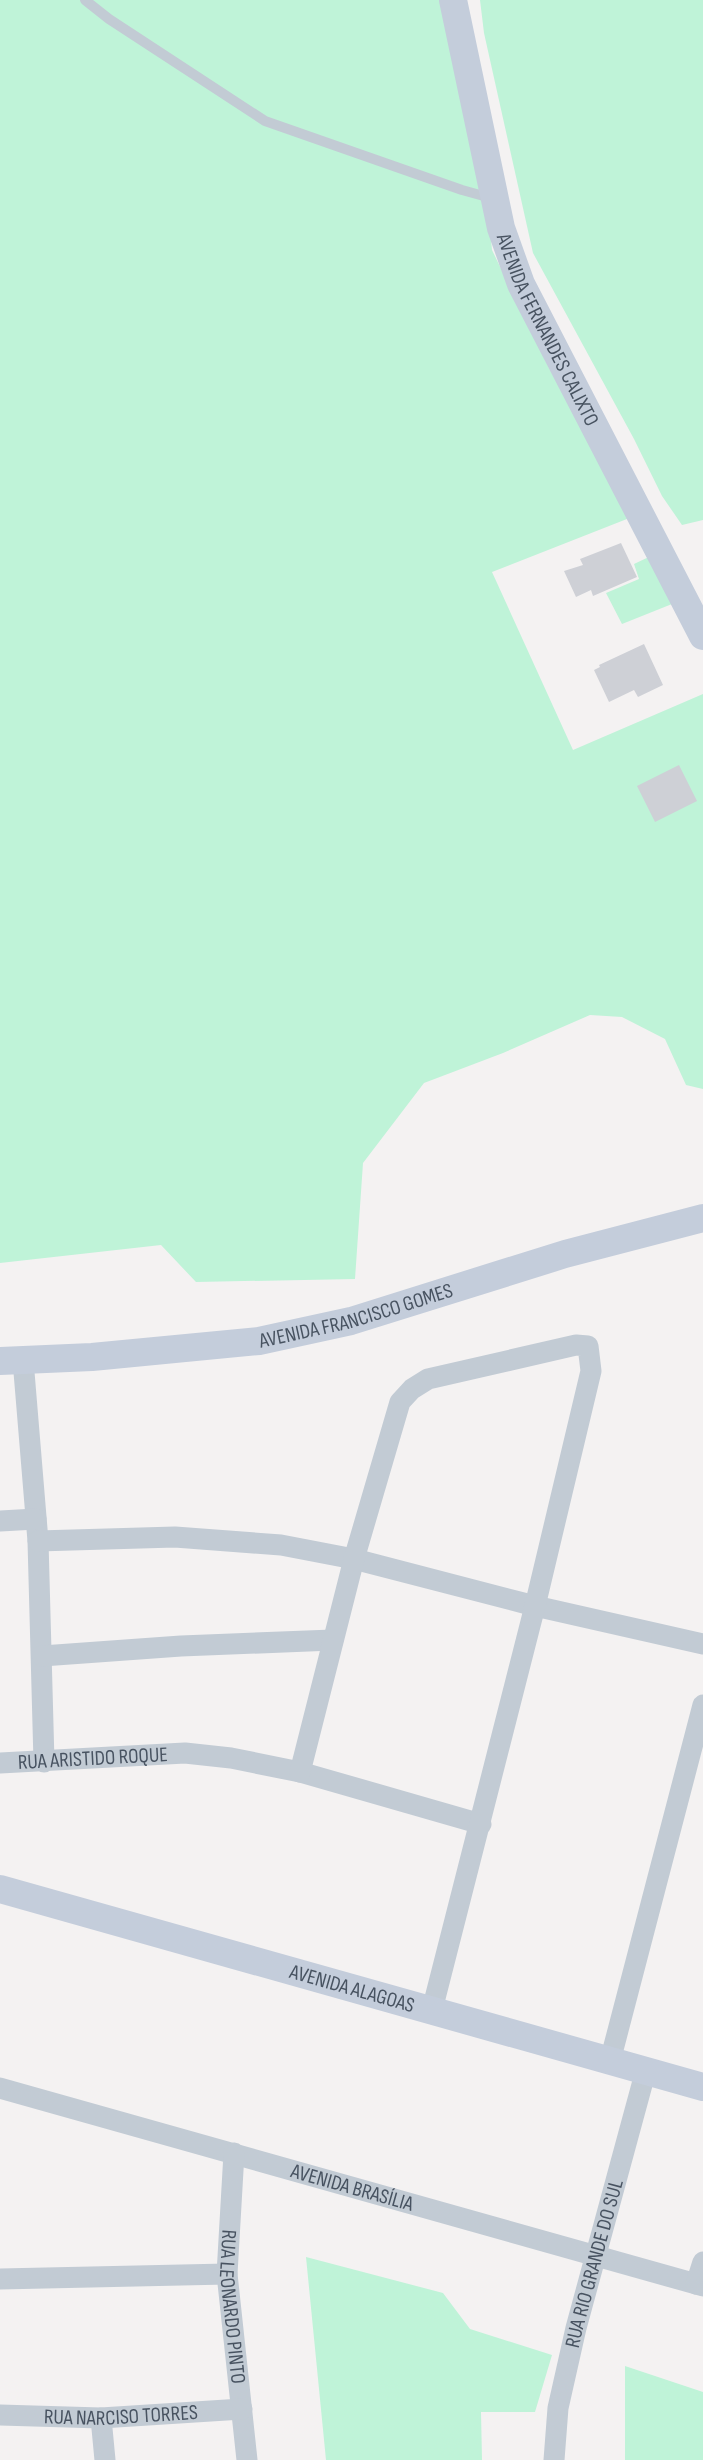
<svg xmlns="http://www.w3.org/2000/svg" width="703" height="2460" viewBox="0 0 703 2460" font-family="'Sofia Sans Condensed',sans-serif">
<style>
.green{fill:#bff3d8}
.building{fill:#ced0d6}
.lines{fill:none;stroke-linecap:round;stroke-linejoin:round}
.lane{stroke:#c2cbd4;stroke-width:10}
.street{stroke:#c2cbd4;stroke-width:21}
.secondary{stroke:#c4cddb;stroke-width:28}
.labels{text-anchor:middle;stroke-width:6;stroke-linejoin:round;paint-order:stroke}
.street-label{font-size:21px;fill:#485361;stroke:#fff}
</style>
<rect width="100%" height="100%" fill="#f4f2f2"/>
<!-- green -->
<g class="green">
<polygon points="0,0 443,0 486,187 492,250 549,368 632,517 492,572 573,750 703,694 703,1089 686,1085 665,1039 622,1017 590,1015 503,1053 424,1083 363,1163 355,1279 196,1282 161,1245 0,1263"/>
<polygon points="480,0 703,0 703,520 682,525 662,496 634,439 533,253 484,33"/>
<polygon points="653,555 677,602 622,624 606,593 639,579 634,564"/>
<polygon points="306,2257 443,2293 470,2329 552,2355 535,2412 481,2412 482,2460 326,2460"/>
<polygon points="625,2366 703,2392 703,2460 625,2460"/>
</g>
<!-- building -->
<g class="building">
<polygon points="621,543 637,577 593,596 591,590 576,597 564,571 583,565 580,559"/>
<polygon points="644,644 663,685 638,697 634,690 609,702 594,670 600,667 599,665"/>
<polygon points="679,765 697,801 655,822 637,786"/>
</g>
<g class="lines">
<!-- lane -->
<polyline class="lane" points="85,0 109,19 265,121 462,190 491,198"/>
<!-- street -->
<g class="street">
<polyline points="23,1360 38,1541 44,1762"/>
<polyline points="0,1521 36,1519"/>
<polyline points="38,1541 175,1537 281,1545 354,1559 535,1606 703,1644"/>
<polyline points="42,1656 181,1646 333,1640"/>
<path id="s1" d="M0,1763L185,1753L231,1758L300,1772L481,1824"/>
<polyline points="300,1772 354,1559 400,1402 412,1389 428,1379 576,1345 588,1346 591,1371 535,1606 432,2010"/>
<polyline points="610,2061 703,1705"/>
<path id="s2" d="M0,2088L703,2286"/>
<path id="s3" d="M234,2153L227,2274L247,2460"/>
<polyline points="0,2279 227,2274"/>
<polyline points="696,2284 703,2262"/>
<path id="s4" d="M0,2415L101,2418L242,2409"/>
<polyline points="101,2418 105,2460"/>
<path id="s5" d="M554,2460L558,2408L576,2328L646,2070"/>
</g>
<!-- secondary -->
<g class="secondary">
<path id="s6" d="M453,0L501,228L521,284L703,636"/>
<path id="s7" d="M0,1361L92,1357L259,1341L351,1321L565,1254L703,1218"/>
<path id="s8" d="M0,1889L703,2087"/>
</g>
</g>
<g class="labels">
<!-- street labels -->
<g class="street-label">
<text dy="7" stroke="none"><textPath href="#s6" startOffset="345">AVENIDA FERNANDES CALIXTO</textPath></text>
<text dy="7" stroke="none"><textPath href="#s7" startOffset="360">AVENIDA FRANCISCO GOMES</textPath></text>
<text dy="7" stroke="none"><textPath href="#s1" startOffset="93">RUA ARISTIDO ROQUE</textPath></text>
<text dy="7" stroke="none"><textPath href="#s8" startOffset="366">AVENIDA ALAGOAS</textPath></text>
<text dy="7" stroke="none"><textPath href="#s2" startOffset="366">AVENIDA BRASÍLIA</textPath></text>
<text dy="7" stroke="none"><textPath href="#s5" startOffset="201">RUA RIO GRANDE DO SUL</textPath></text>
<text dy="7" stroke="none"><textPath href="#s3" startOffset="154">RUA LEONARDO PINTO</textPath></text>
<text dy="7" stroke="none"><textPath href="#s4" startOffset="121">RUA NARCISO TORRES</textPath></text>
</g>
</g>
</svg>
